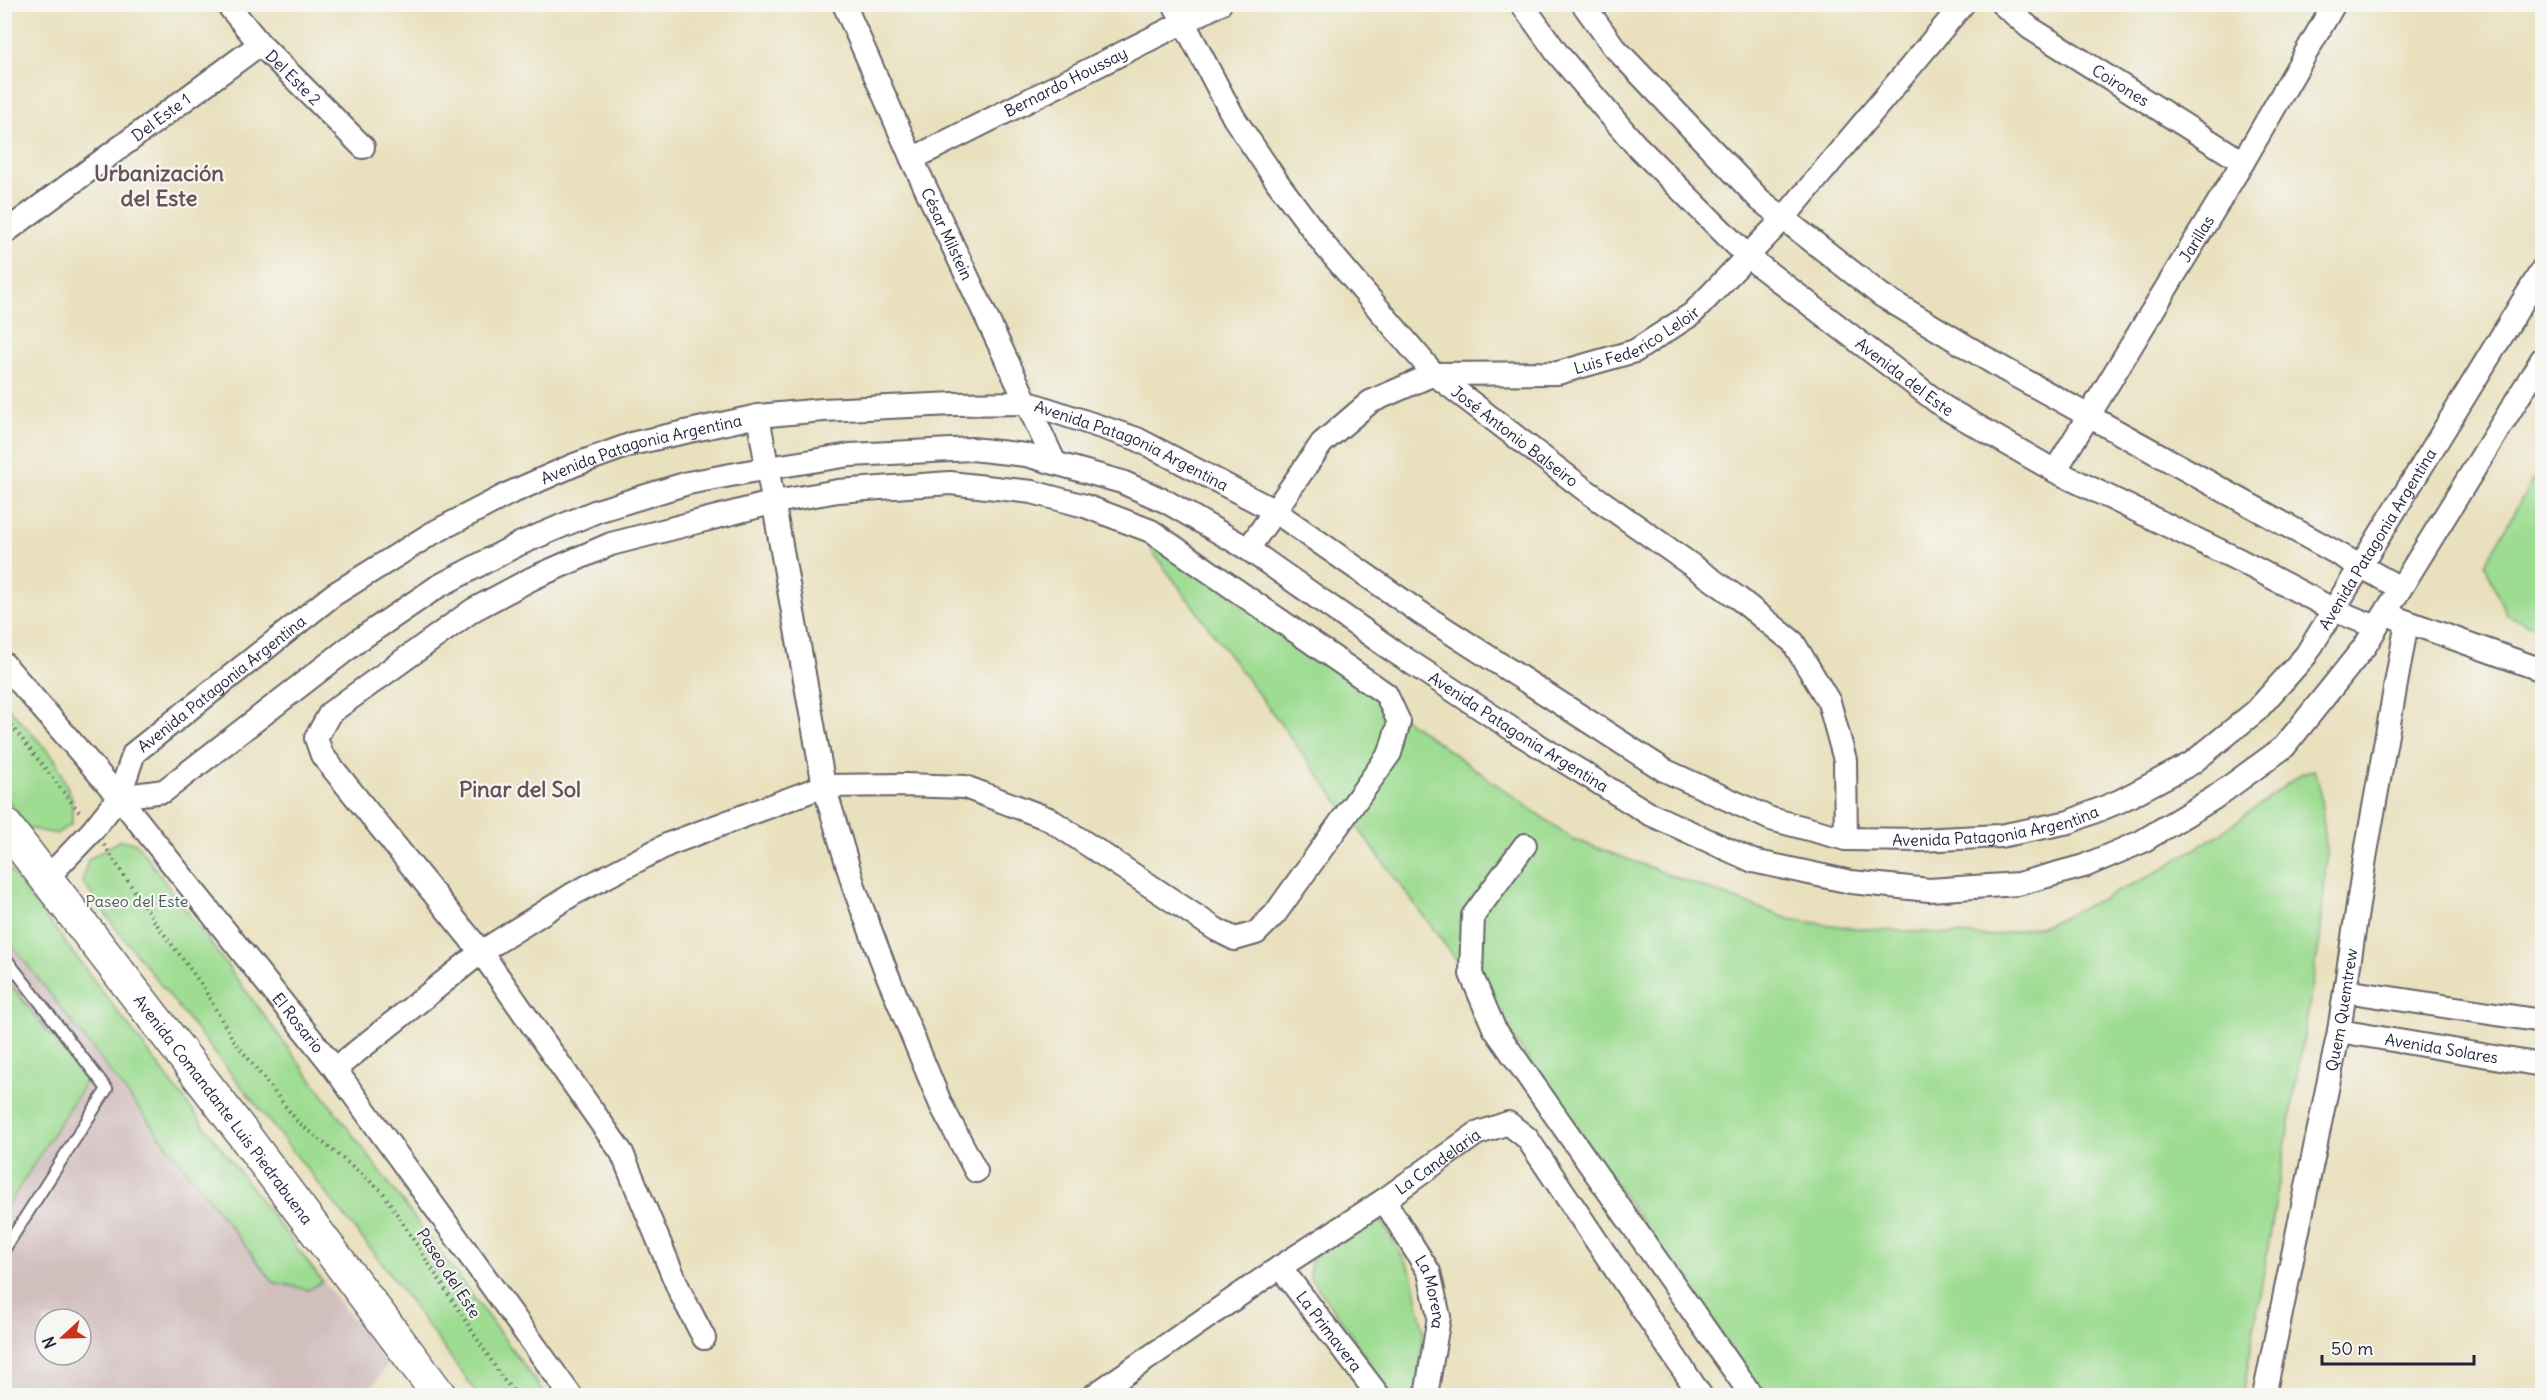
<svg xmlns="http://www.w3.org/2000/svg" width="2547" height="1400" viewBox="0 0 2547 1400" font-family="Delius,sans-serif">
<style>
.industrial{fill:#d1bfbe;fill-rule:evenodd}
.green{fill:#9ddc91;stroke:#607f66;stroke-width:1.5}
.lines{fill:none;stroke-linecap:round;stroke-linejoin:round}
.service-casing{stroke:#686468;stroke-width:14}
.minor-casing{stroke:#686468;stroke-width:26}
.primary-casing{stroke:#686468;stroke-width:36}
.path{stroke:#686468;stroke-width:4;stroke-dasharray:1.5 4.5;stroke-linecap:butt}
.service{stroke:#fff;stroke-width:10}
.minor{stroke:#fff;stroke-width:22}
.primary{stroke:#fff;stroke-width:33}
.labels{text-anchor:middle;stroke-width:4.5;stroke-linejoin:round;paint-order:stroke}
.street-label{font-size:16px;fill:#22223b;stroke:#f6f6f2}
.park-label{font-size:16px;fill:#475a55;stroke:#f6f6f2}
.district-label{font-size:22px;font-weight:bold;fill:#6a5057;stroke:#f6f6f2}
</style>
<rect width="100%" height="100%" fill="#f6f6f2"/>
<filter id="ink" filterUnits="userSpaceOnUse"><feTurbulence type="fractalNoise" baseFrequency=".0167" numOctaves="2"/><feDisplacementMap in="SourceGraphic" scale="12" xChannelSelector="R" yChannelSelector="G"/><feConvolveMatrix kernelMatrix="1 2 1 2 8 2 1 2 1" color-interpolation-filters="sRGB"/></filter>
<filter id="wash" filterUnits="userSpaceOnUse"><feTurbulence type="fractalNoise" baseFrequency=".008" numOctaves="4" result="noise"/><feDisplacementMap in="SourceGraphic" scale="24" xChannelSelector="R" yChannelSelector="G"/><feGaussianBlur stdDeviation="1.35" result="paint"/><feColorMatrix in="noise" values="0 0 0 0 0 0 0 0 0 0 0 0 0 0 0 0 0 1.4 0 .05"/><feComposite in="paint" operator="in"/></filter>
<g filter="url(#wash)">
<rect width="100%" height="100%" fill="#e9e0bd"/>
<!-- industrial -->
<path class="industrial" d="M4,862L387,1365L367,1395H5ZM45,1319H81V1355H45Z"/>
<!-- green -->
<g class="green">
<polygon points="2542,463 2542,629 2506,615 2485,564"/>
<polygon points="1157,542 1573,839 1789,919 1853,928 1990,936 2046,925 2148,877 2221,833 2302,773 2314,770 2319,783 2327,852 2320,940 2243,1395 1763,1395 1506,1027 1149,547"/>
<polygon points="4,703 55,759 72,798 72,824 56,834 28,828 5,796"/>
<polygon points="120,840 136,843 546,1395 478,1395 384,1266 114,926 82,881 88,860"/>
<polygon points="4,862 322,1281 309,1290 273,1282 5,936"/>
<polygon points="5,977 86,1081 5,1210"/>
<polygon points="1380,1218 1412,1273 1424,1331 1417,1395 1388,1395 1346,1327 1310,1277 1311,1260 1358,1223"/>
</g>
</g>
<g filter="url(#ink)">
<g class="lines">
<!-- service casing -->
<g class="service-casing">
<polyline id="service" points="4,956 107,1089 4,1250"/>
</g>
<!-- minor casing -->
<g class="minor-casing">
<g id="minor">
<path id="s1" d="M227,4L260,44L363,147"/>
<path id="s2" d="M844,4L912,159L1055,463"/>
<path id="s3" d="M1174,4L1234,118L1278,183L1325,246L1434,374L1584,489L1738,598L1793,642L1829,702L1845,760L1846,839"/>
<path id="s4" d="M1522,4L1557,53L1634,143L1748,257L1944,407L2055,471L2241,561L2334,610L2376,627"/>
<polyline points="1583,4 1614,47 1760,200 1881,295 2002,368 2400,588"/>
<path id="s5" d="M2002,4L2030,28L2243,162"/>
<path id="s6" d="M912,159L1220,4"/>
<path id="s7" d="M4,233L260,44"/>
<polyline points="758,416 824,786 855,890 887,974 941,1105 976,1171"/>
<path id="s8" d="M2055,471L2243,162L2334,4"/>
<path id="s9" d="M1248,549L1322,443L1370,402L1434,374L1558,373L1635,351L1692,314L1783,219L1963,4"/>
<polyline points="2394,617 2542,670"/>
<path id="s10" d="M4,664L119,797L335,1069L571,1396"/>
<path id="s11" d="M119,797L164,791L359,640L437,587L519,544L597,511L688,483L768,468L850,455L972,449L1026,455L1122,482L1167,502L1248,549L1392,650L1515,731L1648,813L1753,861L1851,882L1929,890L2018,884L2084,866L2141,842L2214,798L2284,747L2365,646L2542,359"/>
<polyline points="1525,845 1473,916 1471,974 1494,1028 1752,1396"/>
<path id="s12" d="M46,879L92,831L119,797L134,753L333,595L431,534L508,494L574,465L635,443L758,416L823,410L954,404L1029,403L1137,439L1273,510L1422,614L1664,770L1771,819L1846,839L1920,840L2000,836L2069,822L2120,801L2192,763L2256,711L2306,655L2542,270"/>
<polyline points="2345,991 2542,1021"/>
<path id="s13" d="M2339,1031L2542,1065"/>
<polyline points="335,1069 481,952 573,894 669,844 824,786 905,785 965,787 1049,819 1217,930 1235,939 1256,933 1275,914 1390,753 1399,722 1386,694 1151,531 1085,506 1032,492 950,483 838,491 775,502 611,544 533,578 473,610 330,713 316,738 322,755 481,952 622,1153 680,1292 704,1338"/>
<path id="s14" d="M1384,1200L1429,1272L1439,1317L1426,1396"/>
<path id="s15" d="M1280,1267L1379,1396"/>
<path id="s16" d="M1093,1396L1280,1267L1384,1200L1476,1134L1508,1123L1527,1138L1701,1396"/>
<path id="s17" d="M2264,1396L2339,1031L2365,858L2407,622"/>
</g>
</g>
<!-- primary casing -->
<g class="primary-casing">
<g id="primary">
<path id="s18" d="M4,824L216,1098L440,1396"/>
</g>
</g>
<!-- path -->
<g class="path">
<polyline points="4,716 80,813"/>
<polyline points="104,845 155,922 202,985 232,1038 297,1121 382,1191 503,1379 517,1396"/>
</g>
<!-- service -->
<use href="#service" class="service"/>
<!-- minor -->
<use href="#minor" class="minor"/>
<!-- primary -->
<use href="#primary" class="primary"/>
</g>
</g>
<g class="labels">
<!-- street labels -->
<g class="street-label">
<text dy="6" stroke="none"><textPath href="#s1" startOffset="99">Del Este 2</textPath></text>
<text dy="6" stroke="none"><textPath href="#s6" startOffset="172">Bernardo Houssay</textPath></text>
<text dy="6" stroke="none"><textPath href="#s5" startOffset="144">Coirones</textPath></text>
<text dy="6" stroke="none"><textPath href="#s7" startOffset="195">Del Este 1</textPath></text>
<text dy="6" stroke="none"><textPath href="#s2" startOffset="252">César Milstein</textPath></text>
<text dy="6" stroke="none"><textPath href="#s8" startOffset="272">Jarillas</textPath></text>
<text dy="6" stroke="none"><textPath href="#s9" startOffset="472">Luis Federico Leloir</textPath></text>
<text dy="6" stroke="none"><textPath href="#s4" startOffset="537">Avenida del Este</textPath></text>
<text dy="6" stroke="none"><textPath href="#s3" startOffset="556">José Antonio Balseiro</textPath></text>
<text dy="6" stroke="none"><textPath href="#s12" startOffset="1258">Avenida Patagonia Argentina</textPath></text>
<text dy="6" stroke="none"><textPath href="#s12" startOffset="754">Avenida Patagonia Argentina</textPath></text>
<text dy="6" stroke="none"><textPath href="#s12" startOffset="2734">Avenida Patagonia Argentina</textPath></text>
<text dy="6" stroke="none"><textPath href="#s12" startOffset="268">Avenida Patagonia Argentina</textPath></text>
<text dy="6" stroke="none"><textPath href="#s11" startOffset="1569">Avenida Patagonia Argentina</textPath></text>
<text dy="6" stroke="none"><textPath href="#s12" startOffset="2230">Avenida Patagonia Argentina</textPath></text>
<text dy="6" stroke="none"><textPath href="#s17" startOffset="394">Quem Quemtrew</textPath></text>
<text dy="6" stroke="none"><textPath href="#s10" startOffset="464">El Rosario</textPath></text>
<text dy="6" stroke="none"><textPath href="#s13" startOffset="104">Avenida Solares</textPath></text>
<text dy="6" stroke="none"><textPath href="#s18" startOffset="360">Avenida Comandante Luis Piedrabuena</textPath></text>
<text dy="6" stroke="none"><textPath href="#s16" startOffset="417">La Candelaria</textPath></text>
<text transform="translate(449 1273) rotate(57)" y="6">Paseo del Este</text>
<text dy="6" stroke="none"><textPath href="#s14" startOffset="105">La Morena</textPath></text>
<text dy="6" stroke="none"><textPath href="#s15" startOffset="81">La Primavera</textPath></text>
</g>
<!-- park labels -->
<g class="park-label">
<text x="137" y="907">Paseo del Este</text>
</g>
<!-- district labels -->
<g class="district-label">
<text x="159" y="181">Urbanización<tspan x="159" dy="25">del Este</tspan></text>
<text x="520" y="797">Pinar del Sol</text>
</g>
</g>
<!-- margin -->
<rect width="2547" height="1400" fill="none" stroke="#f6f6f2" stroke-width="24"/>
<!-- north arrow -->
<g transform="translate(63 1337) rotate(248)"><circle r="28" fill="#f6f6f2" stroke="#a1a1a9" stroke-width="1.5"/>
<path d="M0-4.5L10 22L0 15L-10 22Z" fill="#c8321e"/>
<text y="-9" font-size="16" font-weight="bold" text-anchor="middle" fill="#22223b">N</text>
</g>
<!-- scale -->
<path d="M2322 1355v9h152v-9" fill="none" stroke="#22223b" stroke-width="3"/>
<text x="2331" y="1355" font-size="18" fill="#22223b" stroke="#f6f6f2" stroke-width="4.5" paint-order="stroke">50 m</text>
</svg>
